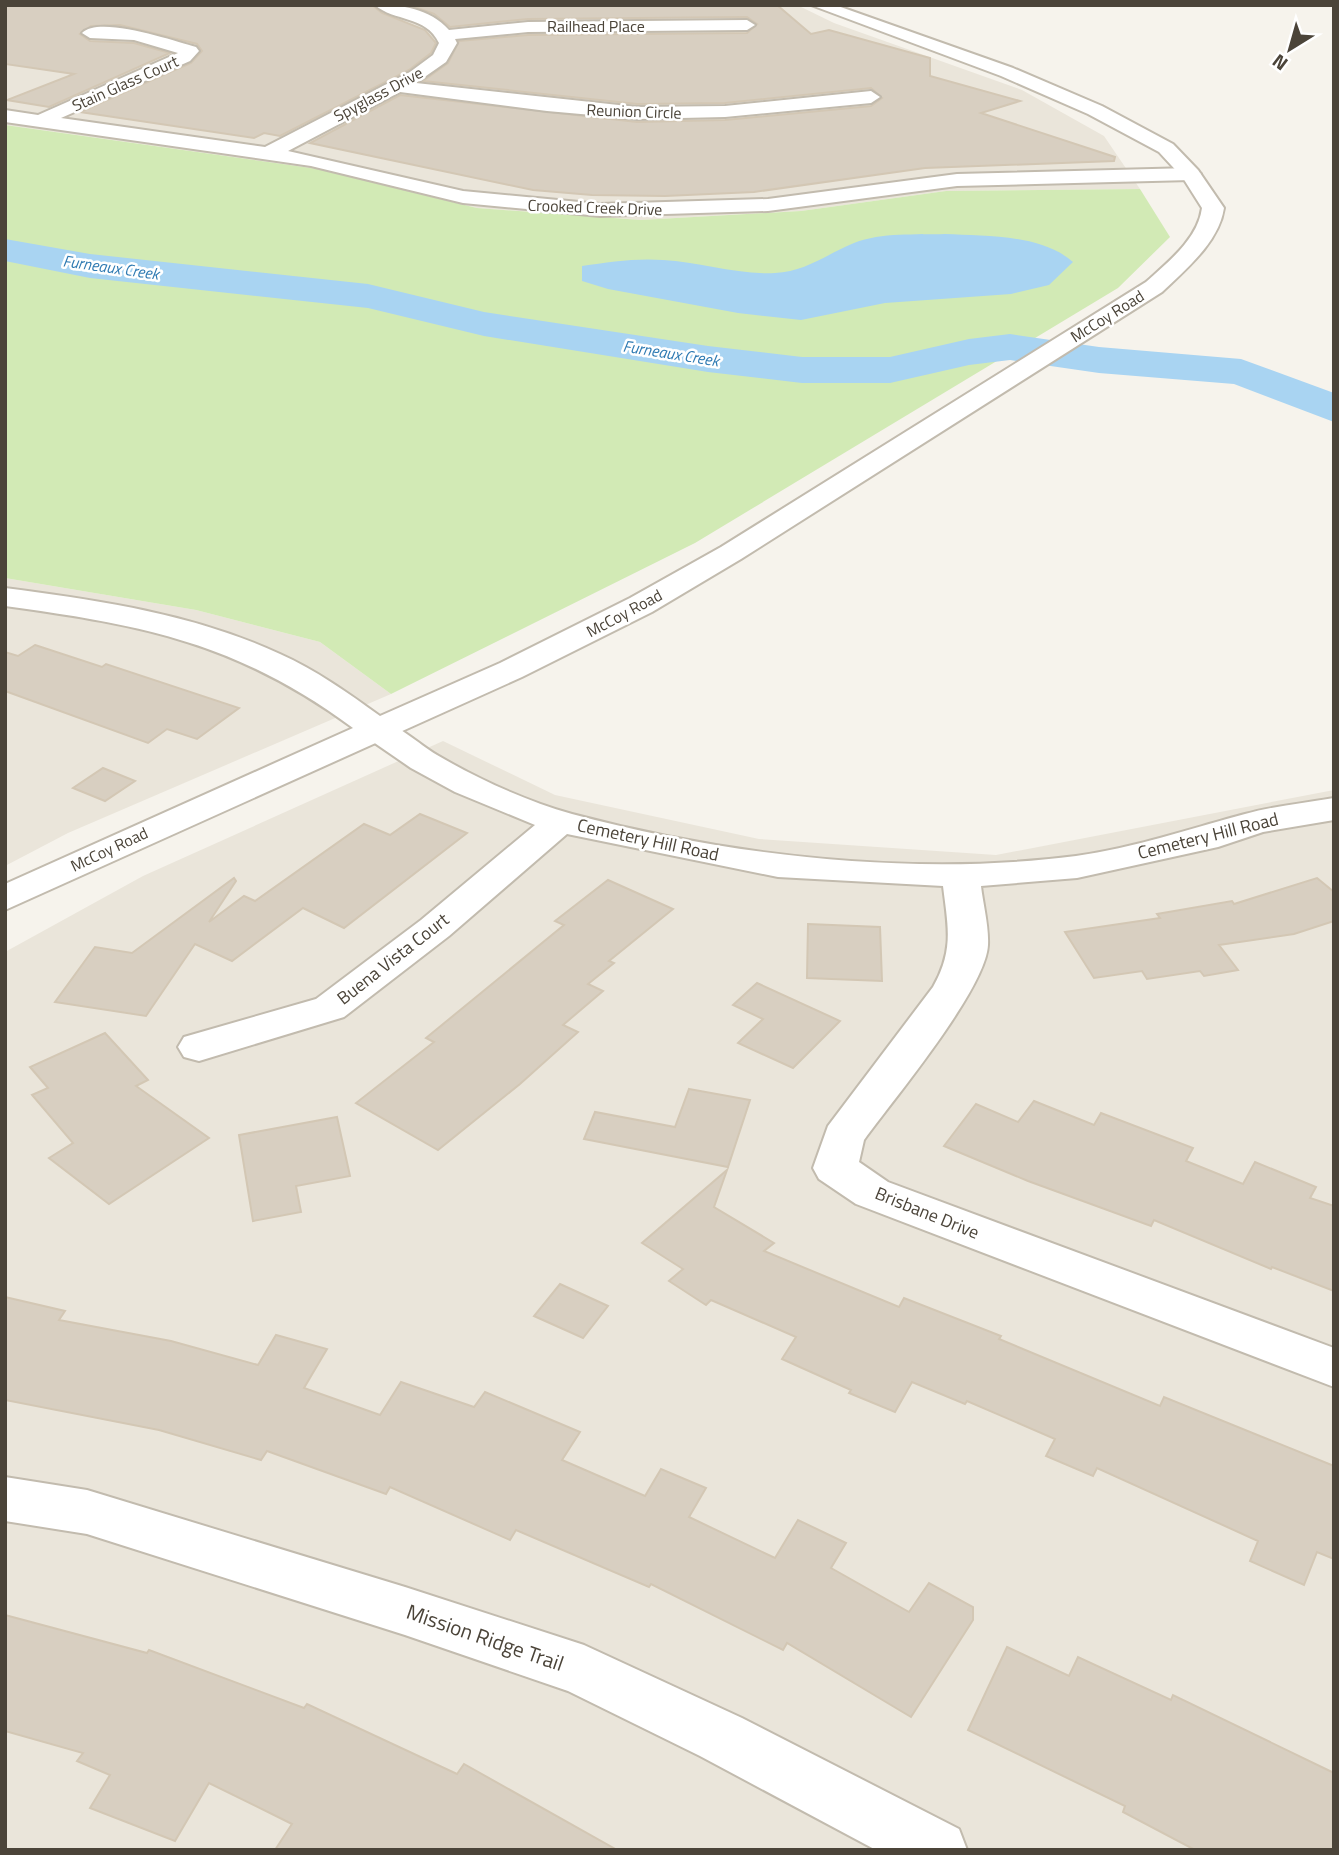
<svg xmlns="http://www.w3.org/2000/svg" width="1339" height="1855" viewBox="0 0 1339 1855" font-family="'Titillium Web',sans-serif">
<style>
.residential{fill:#eae5da}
.green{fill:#d2eab5}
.water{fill:#a9d4f2}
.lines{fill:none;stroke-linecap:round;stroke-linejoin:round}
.river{fill:#a9d4f2;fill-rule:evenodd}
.building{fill:#d8cfc1;stroke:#d3c7b4;stroke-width:2}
.minor-casing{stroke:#c2bbae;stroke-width:4}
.tertiary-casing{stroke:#c2bbae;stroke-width:4}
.minor{fill:#fff;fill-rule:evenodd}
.tertiary{fill:#fff;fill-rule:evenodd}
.labels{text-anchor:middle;stroke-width:5;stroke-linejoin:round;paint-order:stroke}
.far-street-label{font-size:16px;fill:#4b4439;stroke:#fff}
.far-water-label{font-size:16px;font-style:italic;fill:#2e7ab2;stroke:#fff}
.street-label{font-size:18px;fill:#4b4439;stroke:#fff}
.near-street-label{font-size:21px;fill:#4b4439;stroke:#fff}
</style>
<rect width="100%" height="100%" fill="#f6f3ec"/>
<!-- residential -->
<g class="residential">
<polygon points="5,5 797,5 834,23 1022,90 1104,136 1140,189 946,191 801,211 641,220 477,208 318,169 5,125"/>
<polygon points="5,578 196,610 320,642 391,694 68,833 5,866"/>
<polygon points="443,741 555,795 759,839 996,855 1334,790 1334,1850 5,1850 5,952 143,876"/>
</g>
<!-- green -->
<polygon class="green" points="5,125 318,169 477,208 641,220 801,211 946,191 1140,189 1170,237 1118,288 695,543 391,694 320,642 196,610 5,578"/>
<!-- water -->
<path class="water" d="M945,234C985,236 1041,234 1073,262L1049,285L1011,294L885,303L801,320L738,313L608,289L582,281V266C609,262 636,258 663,260C700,262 737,275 775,273C805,272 827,254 854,243C882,232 916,235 945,234Z"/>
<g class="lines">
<!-- river -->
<polygon class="river" points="5,239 90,254 368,284 484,312 708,346 802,357 890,357 969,339 1010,334 1099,347 1241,359 1334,393 1334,422 1234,384 1099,373 1010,360 969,365 890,383 802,383 708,372 484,336 368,308 90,278 5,261"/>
</g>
<!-- building -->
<g class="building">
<polygon points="5,5 372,5 382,13 425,30 436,43 431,53 409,70 280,136 264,133 254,138 80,112 191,63 202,51 197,44 120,25 91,26 80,34 90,41 134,43 170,53 49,107 7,100 74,74 5,64"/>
<polygon points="409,5 777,5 811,34 829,30 930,58 930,76 1020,101 981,113 1115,157 1114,161 925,168 754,192 665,196 592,195 533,190 310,143 400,95 637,122 725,120 871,106 882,98 871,88 725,103 637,104 423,81 448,63 459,41 528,35 747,33 757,24 747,17 528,19 450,27 434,14"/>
<polygon points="35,645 102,667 106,664 239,708 197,739 167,729 148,743 5,691 5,652 18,656"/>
<polygon points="103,768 135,781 105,801 73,788"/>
<polygon points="420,814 467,833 344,928 303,908 232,961 195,944 146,1016 55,1002 95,947 132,953 234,878 236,881 209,922 244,896 255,901 364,824 390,835"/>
<polygon points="1317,878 1334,892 1334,921 1294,934 1219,945 1238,970 1204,976 1200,971 1147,979 1142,971 1094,978 1065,932 1160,918 1157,914 1232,901 1234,904"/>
<polygon points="608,880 673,909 609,961 614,963 588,984 603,991 563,1025 578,1032 520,1084 438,1150 356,1103 434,1042 426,1038 564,925 555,921"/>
<polygon points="808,924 880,927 882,981 807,978"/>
<polygon points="757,983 840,1021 793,1068 738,1043 763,1019 733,1005"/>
<polygon points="105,1033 148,1080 136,1086 209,1138 109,1204 49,1158 73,1143 32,1095 48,1088 30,1067"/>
<polygon points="689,1089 750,1100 728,1167 584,1139 595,1112 675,1127"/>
<polygon points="1034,1101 1094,1125 1101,1113 1193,1148 1186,1161 1243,1184 1255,1162 1316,1187 1310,1198 1334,1206 1334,1291 1272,1267 1271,1269 1154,1220 1151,1226 1028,1181 944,1146 976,1104 1018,1122"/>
<polygon points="337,1117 350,1176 296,1186 301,1212 253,1221 239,1135"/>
<polygon points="727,1170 714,1207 774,1243 764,1251 899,1307 904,1298 1001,1336 999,1339 1160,1406 1164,1397 1334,1466 1334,1559 1317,1552 1304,1585 1250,1561 1258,1541 1097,1468 1093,1476 1046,1456 1055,1439 967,1401 965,1404 912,1382 895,1412 849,1393 851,1390 782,1359 796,1337 711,1300 706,1305 669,1281 683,1269 642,1243"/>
<polygon points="560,1284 608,1306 583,1338 534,1316"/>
<polygon points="5,1297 65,1311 59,1320 171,1341 258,1365 276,1335 327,1349 304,1388 380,1415 401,1382 474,1407 485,1392 580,1432 562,1460 645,1496 661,1469 706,1488 689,1517 775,1558 798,1520 846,1543 831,1568 909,1612 929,1583 973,1607 973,1620 911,1717 787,1643 783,1650 651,1584 649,1587 516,1530 510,1540 390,1487 386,1494 267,1451 261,1460 159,1430 5,1400"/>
<polygon points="5,1615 147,1653 149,1650 304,1708 307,1704 457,1774 464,1764 617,1850 275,1850 292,1824 209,1783 175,1841 90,1808 110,1775 77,1761 83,1753 5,1731"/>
<polygon points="1007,1647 1069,1676 1078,1657 1171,1700 1173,1695 1334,1773 1334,1850 1195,1850 1123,1812 1125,1806 968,1730"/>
</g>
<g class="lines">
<!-- minor casing -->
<g class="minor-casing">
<g id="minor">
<path d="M375,5C402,5 429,8 449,30L528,22L747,20L755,25L747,30L528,32L455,39L457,43L446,62L416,83L637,107L725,106L871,91L880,97L871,103L725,117L637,119L547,111L400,92L288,151L463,191L600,204L768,199L957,174L1191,168L1201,174L1191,180L957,186L768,211L600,216L463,203L311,166L5,122V110L38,115L178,53L134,40L90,38L82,33C99,15 174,41 196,47L199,51L190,61L61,118L265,147L410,72L433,55L439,43C426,15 394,22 375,5Z"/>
<path d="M378,720C400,725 417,743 437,755C478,779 526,801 572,814C729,856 914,877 1076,856C1133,848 1189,829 1245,814C1274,806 1304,803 1334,798V820L1263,832L1218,847L1077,878L981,886C983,904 989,926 988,945C986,989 893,1100 864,1140L859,1162L888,1182L1334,1348V1387L856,1204L819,1179L813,1168L828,1126L933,987C954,950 948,927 943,886L778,877L567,834L449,936L344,1017L199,1061L184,1057L178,1047L184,1037L316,999L421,920L535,825L455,792L411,768L366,737L361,730L366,723Z"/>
<polygon points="5,1477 87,1490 405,1587 584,1645 742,1718 959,1829 967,1850 876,1850 700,1756 568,1691 405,1635 87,1534 5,1521"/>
</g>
</g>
<!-- tertiary casing -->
<g class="tertiary-casing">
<path id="tertiary" d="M811,5H835L1013,68L1102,106L1173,144L1198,170L1224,208C1219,242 1186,269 1162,292L741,559L652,612L522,677L5,910V884L353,728C238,643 144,625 5,606V588C98,600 194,614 280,654C316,670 348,693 380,716L500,663L630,598L721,547L1146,282C1168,262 1198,239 1202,208L1183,178L1159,152L1088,114L1001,76Z"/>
</g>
<!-- minor -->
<use href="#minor" class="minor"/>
<!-- tertiary -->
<use href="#tertiary" class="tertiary"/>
</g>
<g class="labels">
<!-- far-street labels -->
<g class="far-street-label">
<text x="596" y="32">Railhead Place</text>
<text transform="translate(125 83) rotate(-24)" y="6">Stain Glass Court</text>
<text transform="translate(378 94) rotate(-28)" y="6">Spyglass Drive</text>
<text transform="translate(634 111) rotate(2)" y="6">Reunion Circle</text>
<text transform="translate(595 207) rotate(2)" y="6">Crooked Creek Drive</text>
<text transform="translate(1107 316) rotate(-32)" y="6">McCoy Road</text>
<text transform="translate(624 613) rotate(-28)" y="6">McCoy Road</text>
<text transform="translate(109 849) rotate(-25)" y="6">McCoy Road</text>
</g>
<!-- far-water labels -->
<g class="far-water-label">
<text transform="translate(111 267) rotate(8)" y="6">Furneaux Creek</text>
<text transform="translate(671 353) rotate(9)" y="6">Furneaux Creek</text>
</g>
<!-- street labels -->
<g class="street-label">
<text transform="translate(1208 836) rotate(-14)" y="6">Cemetery Hill Road</text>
<text transform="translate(648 840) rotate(12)" y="6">Cemetery Hill Road</text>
<text transform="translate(393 959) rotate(-38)" y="6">Buena Vista Court</text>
<text transform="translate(927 1213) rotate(22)" y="6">Brisbane Drive</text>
</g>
<!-- near-street labels -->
<g class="near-street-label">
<text transform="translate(485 1638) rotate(19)" y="7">Mission Ridge Trail</text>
</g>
</g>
<!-- border -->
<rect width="1339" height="1855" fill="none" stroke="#4b4439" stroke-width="14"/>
<!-- north arrow -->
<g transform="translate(1290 49) rotate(217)" stroke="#ffffff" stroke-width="5" paint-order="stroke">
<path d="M0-5L12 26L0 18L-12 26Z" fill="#4b4439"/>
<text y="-10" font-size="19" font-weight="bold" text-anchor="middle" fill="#4b4439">N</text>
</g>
</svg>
